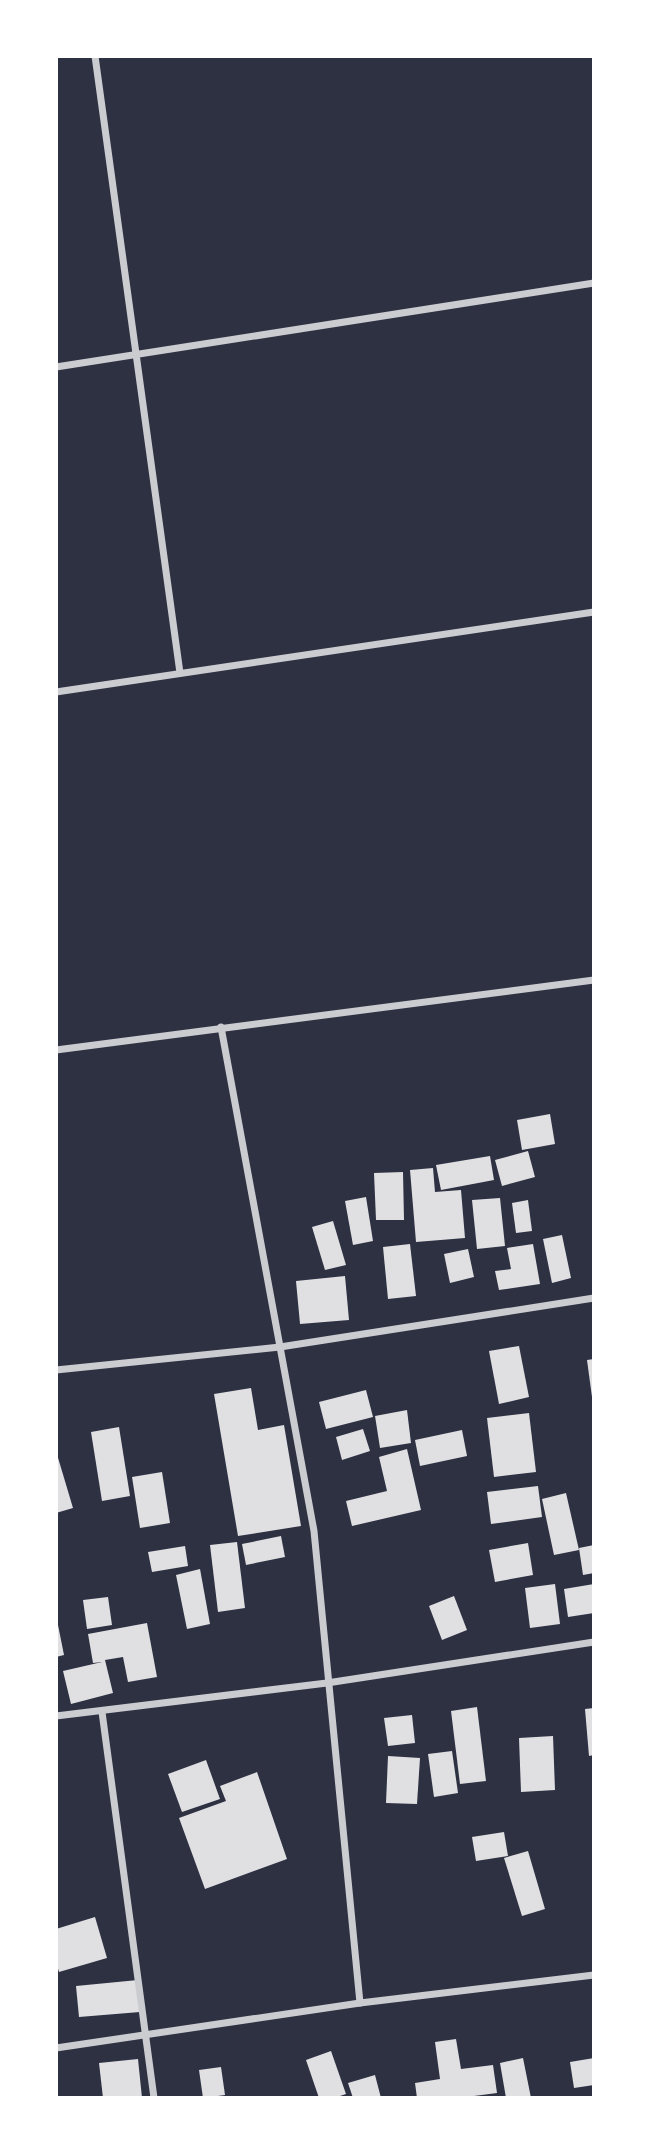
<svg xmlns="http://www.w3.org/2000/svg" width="650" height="2154" viewBox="0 0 650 2154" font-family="Raleway,sans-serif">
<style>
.building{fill:#e0e0e3}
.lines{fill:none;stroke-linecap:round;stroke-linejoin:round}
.minor{stroke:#caccd0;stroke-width:7}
</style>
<rect width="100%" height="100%" fill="#2d3142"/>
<!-- building -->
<g class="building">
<polygon points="550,1114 555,1144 522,1150 517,1120"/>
<polygon points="528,1151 535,1177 502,1186 495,1160"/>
<polygon points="490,1156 494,1180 441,1190 436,1165"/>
<polygon points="433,1168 435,1192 461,1190 465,1238 416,1242 410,1170"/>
<polygon points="403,1172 404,1220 376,1220 374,1173"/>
<polygon points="366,1197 373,1241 353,1245 345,1201"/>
<polygon points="500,1198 505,1246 477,1249 472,1200"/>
<polygon points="528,1200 532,1231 516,1233 512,1203"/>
<polygon points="333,1221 346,1265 325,1270 312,1227"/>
<polygon points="562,1235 571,1278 552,1283 543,1239"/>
<polygon points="410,1244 416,1296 388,1299 383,1247"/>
<polygon points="533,1244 540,1284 499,1290 495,1271 511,1269 507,1248"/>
<polygon points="468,1249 474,1277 450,1283 444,1254"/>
<polygon points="345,1276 349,1320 300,1324 296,1281"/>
<polygon points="519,1346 529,1397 499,1404 489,1351"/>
<polygon points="594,1359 594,1397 592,1397 587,1360"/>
<polygon points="251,1388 258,1430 284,1425 301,1526 238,1536 214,1394"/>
<polygon points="366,1390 373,1417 326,1429 319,1402"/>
<polygon points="407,1410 411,1443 380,1448 375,1416"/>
<polygon points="529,1413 536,1472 494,1477 487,1418"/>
<polygon points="119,1427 130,1496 102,1501 91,1432"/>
<polygon points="363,1429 370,1451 342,1460 336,1437"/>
<polygon points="462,1430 467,1456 420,1466 415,1440"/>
<polygon points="407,1449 421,1510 352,1526 346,1501 387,1491 379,1457"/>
<polygon points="56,1451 73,1508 56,1513"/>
<polygon points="162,1472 170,1523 140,1528 132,1477"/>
<polygon points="538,1486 542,1517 491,1524 487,1492"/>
<polygon points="566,1493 579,1550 554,1555 542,1499"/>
<polygon points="281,1536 285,1557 246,1565 242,1544"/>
<polygon points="237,1542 245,1608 218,1612 210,1545"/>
<polygon points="528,1543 533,1575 495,1582 489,1550"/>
<polygon points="594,1545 594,1573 583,1575 579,1548"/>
<polygon points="185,1546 188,1566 152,1572 148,1552"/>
<polygon points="200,1569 210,1624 187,1629 176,1575"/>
<polygon points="555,1584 560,1624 530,1628 525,1588"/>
<polygon points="594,1584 594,1613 568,1617 564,1589"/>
<polygon points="454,1596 467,1630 442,1640 429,1606"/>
<polygon points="108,1597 112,1625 87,1629 83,1600"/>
<polygon points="56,1615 64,1655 56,1657"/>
<polygon points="147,1623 157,1677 128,1682 123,1657 105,1660 113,1693 71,1704 63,1671 102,1662 93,1663 88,1634"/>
<polygon points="477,1707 486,1781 460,1784 451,1711"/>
<polygon points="594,1708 594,1755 589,1756 585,1709"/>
<polygon points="412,1715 415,1743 388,1746 384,1718"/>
<polygon points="553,1736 555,1790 521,1792 519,1738"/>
<polygon points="452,1751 458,1793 434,1797 428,1754"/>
<polygon points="388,1756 420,1758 417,1804 386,1803"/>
<polygon points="206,1760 220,1799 182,1812 168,1774"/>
<polygon points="257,1772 287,1859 205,1889 179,1818 226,1801 220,1786"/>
<polygon points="504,1832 508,1856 476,1861 472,1837"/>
<polygon points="528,1851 545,1909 522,1916 504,1858"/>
<polygon points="95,1917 107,1958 59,1972 56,1962 56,1929"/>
<polygon points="138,1980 140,2012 79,2017 76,1986"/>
<polygon points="456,2039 461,2069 493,2065 497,2093 474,2096 475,2098 417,2098 415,2083 440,2079 435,2042"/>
<polygon points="331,2051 346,2094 334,2098 319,2098 306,2060"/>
<polygon points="523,2058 531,2098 506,2098 500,2063"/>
<polygon points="594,2058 594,2085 574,2088 570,2062"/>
<polygon points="138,2059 142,2098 103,2098 99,2063"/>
<polygon points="221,2067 225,2095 203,2098 199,2070"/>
<polygon points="375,2075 381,2098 353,2098 348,2083"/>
</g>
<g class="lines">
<!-- minor -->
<g class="minor">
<polyline points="95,56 180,673"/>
<polyline points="56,367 594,283"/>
<polyline points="56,692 594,612"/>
<polyline points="221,1027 314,1531 360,2003"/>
<polyline points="56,1050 594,980"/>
<polyline points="56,1370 280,1347 594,1298"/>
<polyline points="102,1712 154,2098"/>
<polyline points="56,1716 327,1683 594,1642"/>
<polyline points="56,2048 360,2003 594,1975"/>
</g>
</g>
<!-- border -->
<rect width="650" height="2154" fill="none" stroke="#ffffff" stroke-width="116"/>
</svg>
